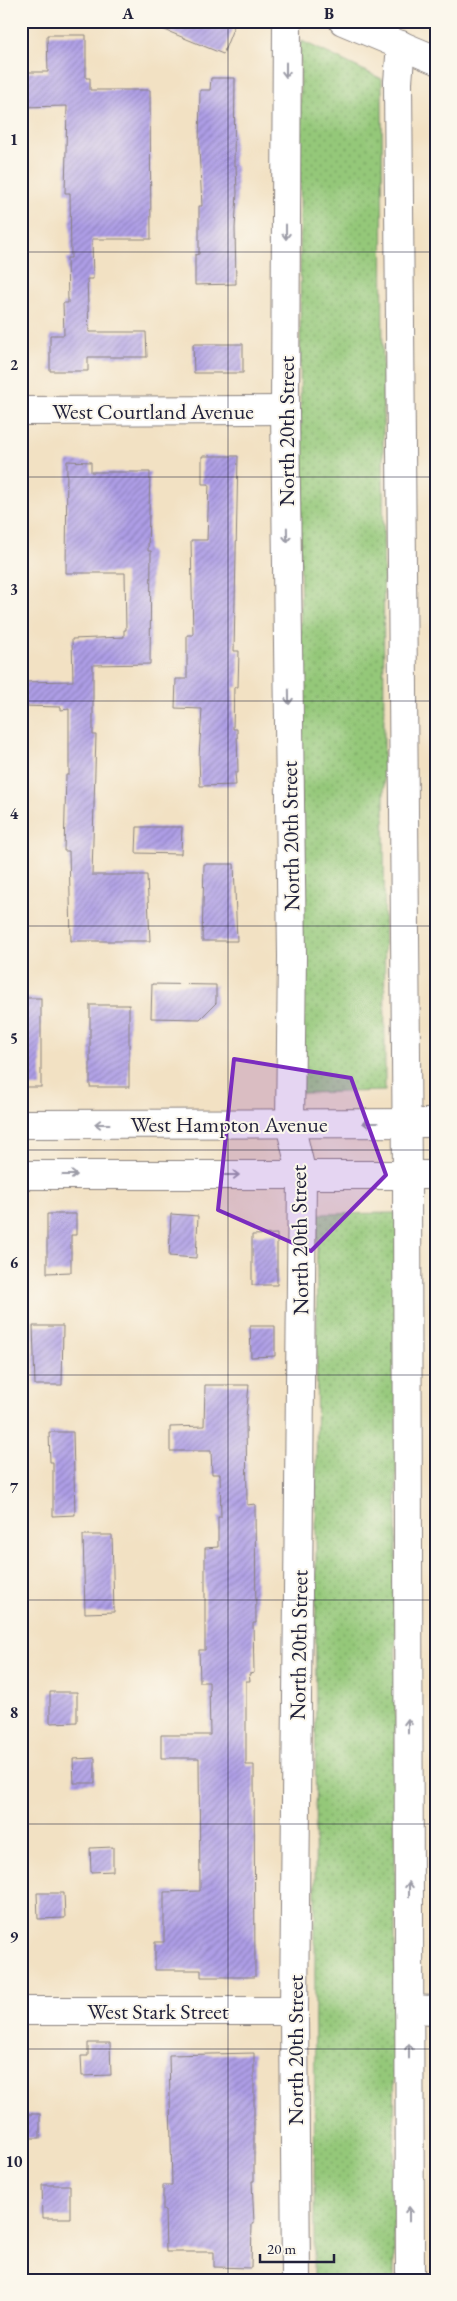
<svg xmlns="http://www.w3.org/2000/svg" width="457" height="2301" viewBox="0 0 457 2301" font-family="'EB Garamond',serif">
<style>
.grass{fill:url(#grass-dots);stroke:#5b755a}
.building{fill:url(#building-hatch)}
.lines{fill:none;stroke-linecap:round;stroke-linejoin:round}
.street-casing{stroke:#8a827f;stroke-width:30}
.secondary-casing{stroke:#8a827f;stroke-width:30}
.street{stroke:#fff;stroke-width:28}
.secondary{stroke:#fff;stroke-width:28}
.oneway{stroke:#9c9ca7}
.marked{fill:#7b2cbf;fill-opacity:0.2;stroke:#7b2cbf;stroke-width:4;stroke-linejoin:round}
.grid{fill:none;stroke:#22223b;stroke-width:1;stroke-opacity:0.55}
.labels{text-anchor:middle;stroke-width:4;stroke-linejoin:round;paint-order:stroke}
.street-label{font-size:22px;fill:#22223b;stroke:#fbf7ec}
.neatline{fill:none;stroke:#22223b;stroke-width:2}
.grid-label{font-size:16px;text-anchor:middle;font-weight:bold;fill:#22223b}
</style>
<defs>
<pattern id="grass-dots" width="8" height="8" patternUnits="userSpaceOnUse" patternTransform="scale(1.25)"><rect width="8" height="8" fill="#94c879"/><path d="M2 2h.1M6 6h.1" fill="none" stroke="#78a264" stroke-width="1.8" stroke-linecap="round"/></pattern>
<pattern id="building-hatch" width="6" height="6" patternUnits="userSpaceOnUse" patternTransform="scale(1.25)"><rect width="6" height="6" fill="#ae9ee6"/><path d="M-1 1l2-2M0 6l6-6M5 7l2-2" fill="none" stroke="#8d80bc"/></pattern>
</defs>
<rect width="100%" height="100%" fill="#fbf7ec"/>
<filter id="ink" filterUnits="userSpaceOnUse"><feTurbulence type="fractalNoise" baseFrequency=".02" numOctaves="2"/><feDisplacementMap in="SourceGraphic" scale="10" xChannelSelector="R" yChannelSelector="G"/><feConvolveMatrix kernelMatrix="1 2 1 2 8 2 1 2 1" color-interpolation-filters="sRGB"/></filter>
<filter id="wash" filterUnits="userSpaceOnUse"><feTurbulence type="fractalNoise" baseFrequency=".0096" numOctaves="4" result="noise"/><feDisplacementMap in="SourceGraphic" scale="20" xChannelSelector="R" yChannelSelector="G"/><feGaussianBlur stdDeviation="1.12" result="paint"/><feColorMatrix in="noise" values="0 0 0 0 0 0 0 0 0 0 0 0 0 0 0 0 0 1.4 0 .05"/><feComposite in="paint" operator="in"/></filter>
<g filter="url(#wash)">
<rect width="100%" height="100%" fill="#f2e1c3"/>
<!-- grass -->
<g class="grass">
<polygon points="302,41 382,79 385,1091 301,1093 300,47"/>
<polygon points="397,1213 394,2280 314,2280 317,1214"/>
</g>
<g id="blocks">
<!-- building -->
<g class="building">
<polygon points="143,21 236,21 223,54"/>
<polygon points="47,35 86,35 86,78 90,78 90,90 150,90 151,239 92,239 93,279 87,279 89,332 146,332 147,357 88,357 88,371 50,371 50,335 64,335 63,303 68,303 67,258 71,258 70,193 65,193 67,106 21,107 21,72 48,72"/>
<polygon points="211,78 235,78 234,165 236,165 237,193 235,228 236,284 195,285 195,255 199,254 199,206 202,206 199,149 200,90 210,90"/>
<polygon points="193,344 243,344 243,373 194,373"/>
<polygon points="202,456 238,456 234,651 239,651 238,687 234,687 233,729 237,729 238,773 235,773 236,785 200,786 199,757 202,709 175,708 176,679 187,679 187,635 193,635 191,540 207,540 209,484 202,484"/>
<polygon points="67,461 91,462 91,472 150,472 148,551 151,551 150,664 93,665 93,735 96,735 92,875 147,875 150,941 71,941 69,851 64,851 66,775 69,775 69,709 61,710 61,707 21,706 21,682 73,681 72,639 124,637 124,630 126,630 125,573 66,573"/>
<polygon points="137,827 182,827 181,854 136,853"/>
<polygon points="204,864 234,864 237,941 202,941"/>
<polygon points="152,984 216,985 216,1003 200,1019 151,1018"/>
<rect x="21" y="998" width="20" height="89"/>
<rect x="90" y="1005" width="39" height="82"/>
<polygon points="47,1214 76,1214 76,1235 71,1235 71,1272 47,1273"/>
<polygon points="171,1214 198,1216 196,1258 169,1256"/>
<polygon points="277,1234 277,1285 252,1285 252,1235"/>
<polygon points="33,1326 63,1326 62,1385 35,1385"/>
<polygon points="250,1326 275,1326 275,1356 251,1357"/>
<polygon points="205,1385 249,1385 246,1418 247,1505 255,1504 256,1623 253,1623 254,1673 249,1674 250,1681 246,1681 246,1765 254,1765 255,1977 201,1977 201,1970 155,1970 155,1942 164,1942 164,1892 200,1891 199,1758 161,1758 161,1735 210,1735 209,1682 200,1682 199,1650 205,1650 205,1548 218,1547 218,1517 221,1517 220,1474 212,1474 211,1451 170,1451 170,1427 204,1426"/>
<polygon points="49,1432 73,1432 75,1515 53,1516 53,1462 50,1462"/>
<polygon points="83,1535 112,1535 114,1612 85,1613"/>
<polygon points="50,1692 77,1692 77,1722 50,1723"/>
<polygon points="95,1758 95,1783 74,1783 73,1759"/>
<polygon points="113,1847 113,1871 91,1872 90,1848"/>
<polygon points="37,1893 64,1893 65,1918 38,1919"/>
<polygon points="88,2043 110,2043 111,2075 82,2076 81,2056 88,2056"/>
<polygon points="254,2053 254,2181 252,2181 254,2223 252,2223 251,2268 214,2267 214,2252 166,2252 165,2210 163,2210 163,2185 172,2185 169,2055"/>
<rect x="21" y="2114" width="19" height="24"/>
<polygon points="42,2185 70,2185 70,2218 43,2218"/>
</g>
</g>
</g>
<g filter="url(#ink)">
<use href="#blocks" fill-opacity="0" stroke="#8a827f" stroke-width="1"/>
<g class="lines">
<!-- street casing -->
<g class="street-casing">
<g id="street">
<polyline points="287,21 285,410 292,956 290,1124 302,1175 294,2011 296,2280"/>
<polyline points="343,21 436,60"/>
<polyline points="401,45 398,82 407,1175 410,2280"/>
<polyline points="21,411 285,410"/>
<polyline points="409,2009 436,2010"/>
<polyline points="21,2011 294,2011"/>
</g>
</g>
<!-- secondary casing -->
<g class="secondary-casing">
<g id="secondary">
<polyline points="21,1124 436,1123"/>
<polyline points="21,1175 436,1175"/>
</g>
</g>
<!-- street -->
<use href="#street" class="street"/>
<!-- secondary -->
<use href="#secondary" class="secondary"/>
</g>
<!-- one-way arrows -->
<defs><path id="oneway-shaft" d="M-6 0H5M1.5-3L5.5 0L1.5 3" fill="none" stroke-width="1.6" stroke-linecap="round" stroke-linejoin="round" transform="scale(1.25)"/></defs>
<g class="oneway">
<use href="#oneway-shaft" transform="translate(286 70) rotate(90)"/>
<use href="#oneway-shaft" transform="translate(286 232) rotate(90)"/>
<use href="#oneway-shaft" transform="translate(287 535) rotate(89)"/>
<use href="#oneway-shaft" transform="translate(289 697) rotate(89)"/>
<use href="#oneway-shaft" transform="translate(370 1123) rotate(180)"/>
<use href="#oneway-shaft" transform="translate(102 1124) rotate(180)"/>
<use href="#oneway-shaft" transform="translate(70 1175)"/>
<use href="#oneway-shaft" transform="translate(232 1175)"/>
<use href="#oneway-shaft" transform="translate(408 1726) rotate(-90)"/>
<use href="#oneway-shaft" transform="translate(409 1889) rotate(-90)"/>
<use href="#oneway-shaft" transform="translate(409 2051) rotate(-90)"/>
<use href="#oneway-shaft" transform="translate(409 2214) rotate(-90)"/>
</g>
</g>
<!-- marked area -->
<path class="marked" d="M234,1059L351,1078L386,1175L311,1251L218,1210Z"/>
<!-- grid -->
<path class="grid" d="M228,21V2280M21,252H436M21,477H436M21,701H436M21,926H436M21,1150H436M21,1375H436M21,1600H436M21,1824H436M21,2049H436"/>
<g class="labels">
<!-- street labels -->
<g class="street-label">
<text x="153" y="419">West Courtland Avenue</text>
<text transform="translate(286 431) rotate(-90)" y="8">North 20th Street</text>
<text transform="translate(290 836) rotate(-91)" y="8">North 20th Street</text>
<text x="229" y="1132">West Hampton Avenue</text>
<text transform="translate(299 1240) rotate(-91)" y="8">North 20th Street</text>
<text transform="translate(298 1645) rotate(-89)" y="8">North 20th Street</text>
<text x="158" y="2019">West Stark Street</text>
<text transform="translate(295 2050) rotate(-90)" y="8">North 20th Street</text>
</g>
</g>
<!-- margin -->
<rect width="457" height="2301" fill="none" stroke="#fbf7ec" stroke-width="55"/>
<!-- scale -->
<path d="M260 2254v8h74v-8" fill="none" stroke="#22223b" stroke-width="2.5"/>
<text x="267" y="2254" font-size="15" fill="#22223b" stroke="#fbf7ec" stroke-width="4" paint-order="stroke">20 m</text>
<rect x="28" y="28" width="402" height="2246" class="neatline"/>
<g class="grid-label">
<text x="128" y="19">A</text>
<text x="329" y="19">B</text>
<text x="14" y="145">1</text>
<text x="14" y="370">2</text>
<text x="14" y="595">3</text>
<text x="14" y="819">4</text>
<text x="14" y="1044">5</text>
<text x="14" y="1268">6</text>
<text x="14" y="1493">7</text>
<text x="14" y="1718">8</text>
<text x="14" y="1942">9</text>
<text x="14" y="2167">10</text>
</g>
</svg>
